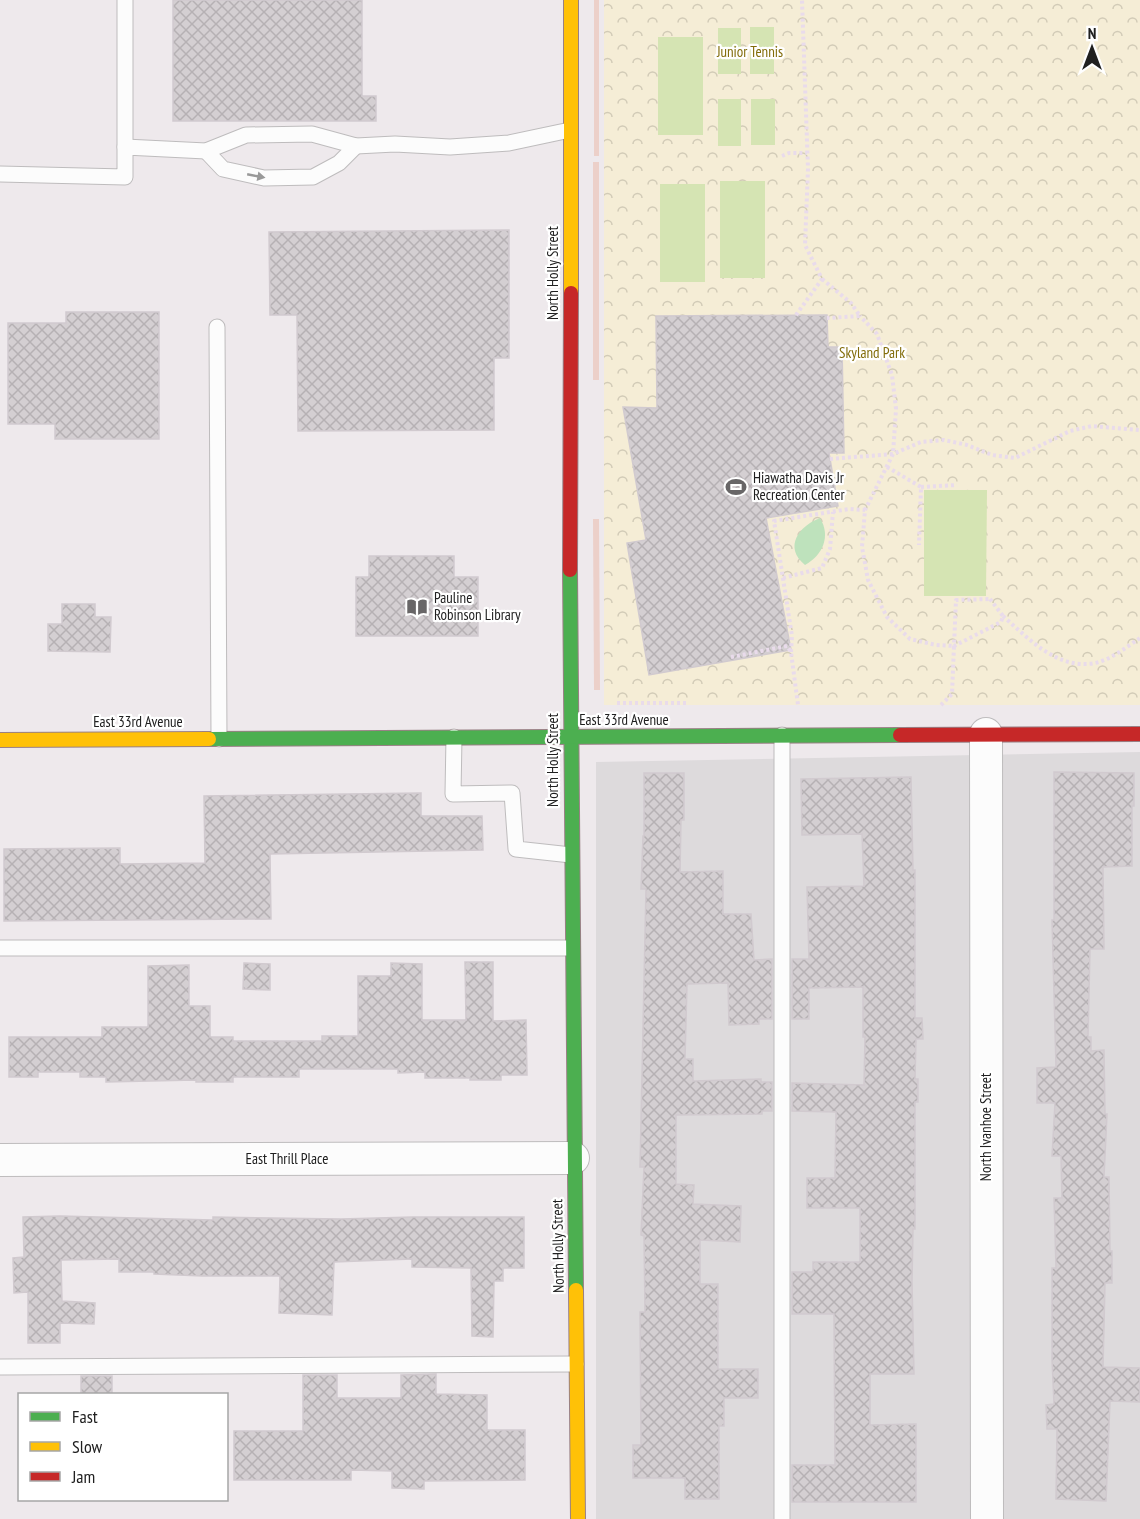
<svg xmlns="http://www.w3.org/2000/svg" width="1140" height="1519" viewBox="0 0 1140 1519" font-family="'PT Sans Narrow',sans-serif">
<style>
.residential{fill:#dddadc}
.grass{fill:#ecd0c9}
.park{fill:url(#park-crowns)}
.pitch{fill:#d5e4b3}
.water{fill:#bee2bc}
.building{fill:url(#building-cross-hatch);stroke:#d1cacf;stroke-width:1.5}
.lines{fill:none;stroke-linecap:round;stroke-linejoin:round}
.lane-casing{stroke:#bebcbd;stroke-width:17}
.street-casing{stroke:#bebcbd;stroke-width:34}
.fast-casing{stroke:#998085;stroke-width:16}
.slow-casing{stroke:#998085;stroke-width:16}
.jam-casing{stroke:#998085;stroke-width:16}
.path{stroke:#e9dbeb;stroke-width:4;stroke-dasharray:3 3;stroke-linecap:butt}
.lane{stroke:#fcfcfc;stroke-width:15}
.street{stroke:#fcfcfc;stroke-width:32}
.fast{stroke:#4caf50;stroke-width:14}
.slow{stroke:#ffc107;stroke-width:14}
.jam{stroke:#c62828;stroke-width:14}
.oneway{fill:#999}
.labels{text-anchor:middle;stroke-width:4.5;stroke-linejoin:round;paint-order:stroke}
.park-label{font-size:15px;fill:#826c0a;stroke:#fff}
.street-label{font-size:15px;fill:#202020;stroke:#fff}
.poi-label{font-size:15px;fill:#202020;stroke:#fff;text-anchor:start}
</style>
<defs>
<pattern id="park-crowns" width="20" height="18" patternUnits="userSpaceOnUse" patternTransform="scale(1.5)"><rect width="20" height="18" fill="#f5edd6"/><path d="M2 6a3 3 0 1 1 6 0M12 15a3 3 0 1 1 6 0" fill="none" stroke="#d2cbb7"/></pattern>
<pattern id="building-cross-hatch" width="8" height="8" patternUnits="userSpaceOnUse" patternTransform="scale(1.5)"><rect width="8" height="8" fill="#d4cfd2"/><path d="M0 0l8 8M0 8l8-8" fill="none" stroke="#b6b1b4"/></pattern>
</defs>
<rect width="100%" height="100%" fill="#eee9ec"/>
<!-- residential -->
<polygon class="residential" points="1140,752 1140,1519 596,1519 596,762"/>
<!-- grass -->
<g class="grass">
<rect x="594" y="0" width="5" height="156"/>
<rect x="593" y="162" width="6" height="218"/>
<polygon points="593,519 599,519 600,690 594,690"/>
</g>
<!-- park -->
<rect class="park" x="604" y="0" width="536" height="705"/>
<!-- pitch -->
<g class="pitch">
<rect x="750" y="27" width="24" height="47"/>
<rect x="718" y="28" width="23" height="46"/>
<rect x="658" y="37" width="45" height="98"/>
<rect x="718" y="99" width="23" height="47"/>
<rect x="751" y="99" width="24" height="46"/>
<rect x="720" y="181" width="45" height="97"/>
<rect x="660" y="184" width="45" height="98"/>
<polygon points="924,490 987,490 986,596 924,596"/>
</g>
<!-- water -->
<path class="water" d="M820,518C831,536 823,555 805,565C783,547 799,526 820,518Z"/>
<!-- building -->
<g class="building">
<polygon points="173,0 362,0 362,96 376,96 376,121 173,121"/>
<polygon points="509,230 509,358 494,358 494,430 298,431 297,315 270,315 269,232"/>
<polygon points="66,312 159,312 159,439 55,439 55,424 8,424 8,323 66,323"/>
<polygon points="827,315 828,347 842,347 844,453 829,453 838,506 766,518 791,650 649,675 627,543 646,540 623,407 657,408 656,316"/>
<polygon points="369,556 454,556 454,577 478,577 478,636 356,636 356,577 369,577"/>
<polygon points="62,604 95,604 95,617 111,617 110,652 48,651 48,624 62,624"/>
<polygon points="1054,772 1134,773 1134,806 1132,806 1132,866 1103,867 1104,949 1090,949 1088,1037 1091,1037 1091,1051 1104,1050 1105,1114 1107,1114 1104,1177 1109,1177 1110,1251 1112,1251 1112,1283 1105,1283 1103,1367 1140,1368 1140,1402 1110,1401 1106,1501 1056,1499 1057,1429 1047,1429 1046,1405 1054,1404 1052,1360 1052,1268 1056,1268 1054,1198 1062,1198 1061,1156 1052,1156 1055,1103 1037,1103 1037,1068 1056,1067 1052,920 1054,920"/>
<polygon points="644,773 684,773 684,820 681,820 680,872 723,871 723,914 751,914 754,960 772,959 772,1019 759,1019 759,1024 729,1025 728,983 687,984 685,1059 693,1059 693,1081 761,1079 761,1082 772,1082 772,1111 762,1111 762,1114 676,1115 676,1184 694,1185 693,1204 741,1206 740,1242 700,1240 700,1284 718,1284 718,1369 758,1369 758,1398 724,1398 724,1426 719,1426 719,1499 685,1499 685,1478 633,1478 633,1445 641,1445 640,1312 645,1312 644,1236 641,1235 644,1167 640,1167 646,889 641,889 643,836 644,836"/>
<polygon points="911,777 913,870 915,870 915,1018 922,1018 923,1039 916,1039 915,1079 918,1079 918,1102 915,1102 915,1229 913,1229 912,1282 914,1374 870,1374 870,1425 916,1424 916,1502 792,1502 792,1465 835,1465 834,1314 792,1314 792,1272 813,1272 813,1262 860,1262 860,1208 807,1208 807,1178 835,1178 836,1112 792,1111 792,1083 864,1085 865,1037 863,1037 863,987 809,988 809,1019 792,1019 792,959 809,959 807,887 864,886 862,834 802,835 801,779"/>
<polygon points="421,793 421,816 482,816 483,850 270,854 271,919 4,921 4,849 120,848 120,864 205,863 204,796"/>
<polygon points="465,962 493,962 493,1021 526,1020 527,1075 501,1075 501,1080 470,1080 470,1078 425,1078 425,1072 398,1073 398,1069 299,1069 299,1077 233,1077 233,1082 196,1082 196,1080 106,1082 106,1077 80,1077 80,1072 38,1072 38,1077 9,1077 9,1037 102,1037 102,1027 148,1027 148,966 189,965 189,1006 210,1006 210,1037 233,1037 233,1041 322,1041 322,1036 358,1036 358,976 391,976 391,963 422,964 422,1020 466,1020"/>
<polygon points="244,963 270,964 270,990 243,989"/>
<polygon points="60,1216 213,1220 213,1217 341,1219 413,1217 524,1217 524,1268 503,1268 503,1281 494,1281 493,1337 472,1336 471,1268 412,1267 412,1259 334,1262 332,1315 279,1313 280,1276 203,1276 154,1274 154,1272 119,1272 119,1259 61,1260 62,1301 95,1303 94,1324 60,1323 60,1343 28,1343 28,1292 14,1293 13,1258 24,1257 23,1217"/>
<polygon points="436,1374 436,1394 487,1395 487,1430 525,1430 525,1480 424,1481 424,1489 392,1488 392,1471 351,1470 351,1480 234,1480 234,1431 303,1431 303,1375 337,1375 337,1398 401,1398 401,1375"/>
<rect x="81" y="1376" width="31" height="19"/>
</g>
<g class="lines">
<!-- lane casing -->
<g class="lane-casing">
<g id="lane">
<polyline points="125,0 125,147"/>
<polyline points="206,151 223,169 264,178 313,177 339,163 356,146"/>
<polyline points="0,174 125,177 125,147 206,151 246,135 312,134 356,146 395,144 450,147 509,143 570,130"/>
<polyline points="217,327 219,739"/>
<polyline points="782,735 782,1519"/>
<polyline points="454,737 453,794 512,793 516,849 571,855"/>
<polyline points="0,948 571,948"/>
<polyline points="0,1367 576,1364"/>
</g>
</g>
<!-- street casing -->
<g class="street-casing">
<g id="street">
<polyline points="986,734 987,1519"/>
<polyline points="0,1160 573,1158"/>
</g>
</g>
<!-- fast casing -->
<g class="fast-casing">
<g id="fast">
<polyline points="570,570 576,1290"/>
<polyline points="209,739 900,735"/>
</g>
</g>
<!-- slow casing -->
<g class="slow-casing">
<g id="slow">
<polyline points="571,293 571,0"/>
<polyline points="0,740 209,739"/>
<polyline points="576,1290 578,1519"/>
</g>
</g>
<!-- jam casing -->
<g class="jam-casing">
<g id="jam">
<polyline points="570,570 571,293"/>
<polyline points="900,735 1140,734"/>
</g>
</g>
<!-- path -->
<g class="path">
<polyline points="782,156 789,153 807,153"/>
<polyline points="822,279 851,303 860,316 827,318"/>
<polyline points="796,315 822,279 805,245 808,169 802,0"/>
<polyline points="830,459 893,454 896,409 892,375 877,334 860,316"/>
<polyline points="887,467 921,487 919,545"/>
<polyline points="921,487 957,485"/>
<polyline points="783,578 822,568 830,549 833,512"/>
<polygon points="990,599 1003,616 1001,622 954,646 956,600"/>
<path d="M1003,616C1029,639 1057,670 1095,663C1110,660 1127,647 1140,638"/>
<polyline points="791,652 792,636 774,521 849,509 865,510"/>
<polyline points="731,657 787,646 791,652 798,705"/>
<polyline points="617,703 688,703"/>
<polyline points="941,705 952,694 954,646 936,645 910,639 887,617 868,580 862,547 865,510 893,454 921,442 944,440 967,445 992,455 1015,458 1070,431 1092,426 1140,430"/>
</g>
<!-- lane -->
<use href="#lane" class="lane"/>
<!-- street -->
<use href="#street" class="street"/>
<!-- fast -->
<use href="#fast" class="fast"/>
<!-- slow -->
<use href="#slow" class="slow"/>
<!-- jam -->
<use href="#jam" class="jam"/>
</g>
<!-- one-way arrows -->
<defs><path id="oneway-solid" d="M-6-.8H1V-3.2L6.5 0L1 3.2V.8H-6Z" transform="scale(1.5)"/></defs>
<use class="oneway" href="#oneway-solid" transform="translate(256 176) rotate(11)"/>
<!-- icons -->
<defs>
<g id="stadium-bare" transform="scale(1.62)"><path d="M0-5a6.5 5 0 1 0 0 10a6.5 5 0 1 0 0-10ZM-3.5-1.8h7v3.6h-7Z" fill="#686667" stroke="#fff" stroke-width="2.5" paint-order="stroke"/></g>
<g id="library-bare" transform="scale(1.62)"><path d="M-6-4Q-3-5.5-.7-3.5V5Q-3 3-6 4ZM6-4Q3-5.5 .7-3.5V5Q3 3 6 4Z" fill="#686667" stroke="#fff" stroke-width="2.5" paint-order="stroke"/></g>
</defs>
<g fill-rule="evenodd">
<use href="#stadium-bare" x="736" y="487"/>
<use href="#library-bare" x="417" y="607"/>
</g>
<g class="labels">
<!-- park labels -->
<g class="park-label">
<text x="750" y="57">Junior Tennis</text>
<text x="872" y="358">Skyland Park</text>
</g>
<!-- street labels -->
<g class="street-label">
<text transform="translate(553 273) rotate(-90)" y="5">North Holly Street</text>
<text x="624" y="725">East 33rd Avenue</text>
<text x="138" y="727">East 33rd Avenue</text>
<text transform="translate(553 760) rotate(-90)" y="5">North Holly Street</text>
<text transform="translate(986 1127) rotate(-90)" y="5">North Ivanhoe Street</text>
<text x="287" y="1164">East Thrill Place</text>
<text transform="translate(558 1246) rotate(-91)" y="5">North Holly Street</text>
</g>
<!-- poi labels -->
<g class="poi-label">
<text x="753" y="483">Hiawatha Davis Jr<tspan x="753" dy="17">Recreation Center</tspan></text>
<text x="434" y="603">Pauline<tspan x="434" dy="17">Robinson Library</tspan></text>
</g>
</g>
<!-- legend -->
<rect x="18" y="1393" width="210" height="108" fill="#ffffff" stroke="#a6a6a6" stroke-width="1.5"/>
<rect x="30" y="1412" width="30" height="9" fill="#4caf50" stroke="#a6a6a6" stroke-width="1.5"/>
<text x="72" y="1423" font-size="18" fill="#202020">Fast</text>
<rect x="30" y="1442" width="30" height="9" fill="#ffc107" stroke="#a6a6a6" stroke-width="1.5"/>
<text x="72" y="1453" font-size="18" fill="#202020">Slow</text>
<rect x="30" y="1472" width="30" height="9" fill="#c62828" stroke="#a6a6a6" stroke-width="1.5"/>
<text x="72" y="1483" font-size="18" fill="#202020">Jam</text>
<!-- north arrow -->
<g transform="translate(1092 48)" stroke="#ffffff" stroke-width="4.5" paint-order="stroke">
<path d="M0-4.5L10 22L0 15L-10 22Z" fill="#202020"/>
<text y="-9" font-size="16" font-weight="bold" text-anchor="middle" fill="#202020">N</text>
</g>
</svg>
